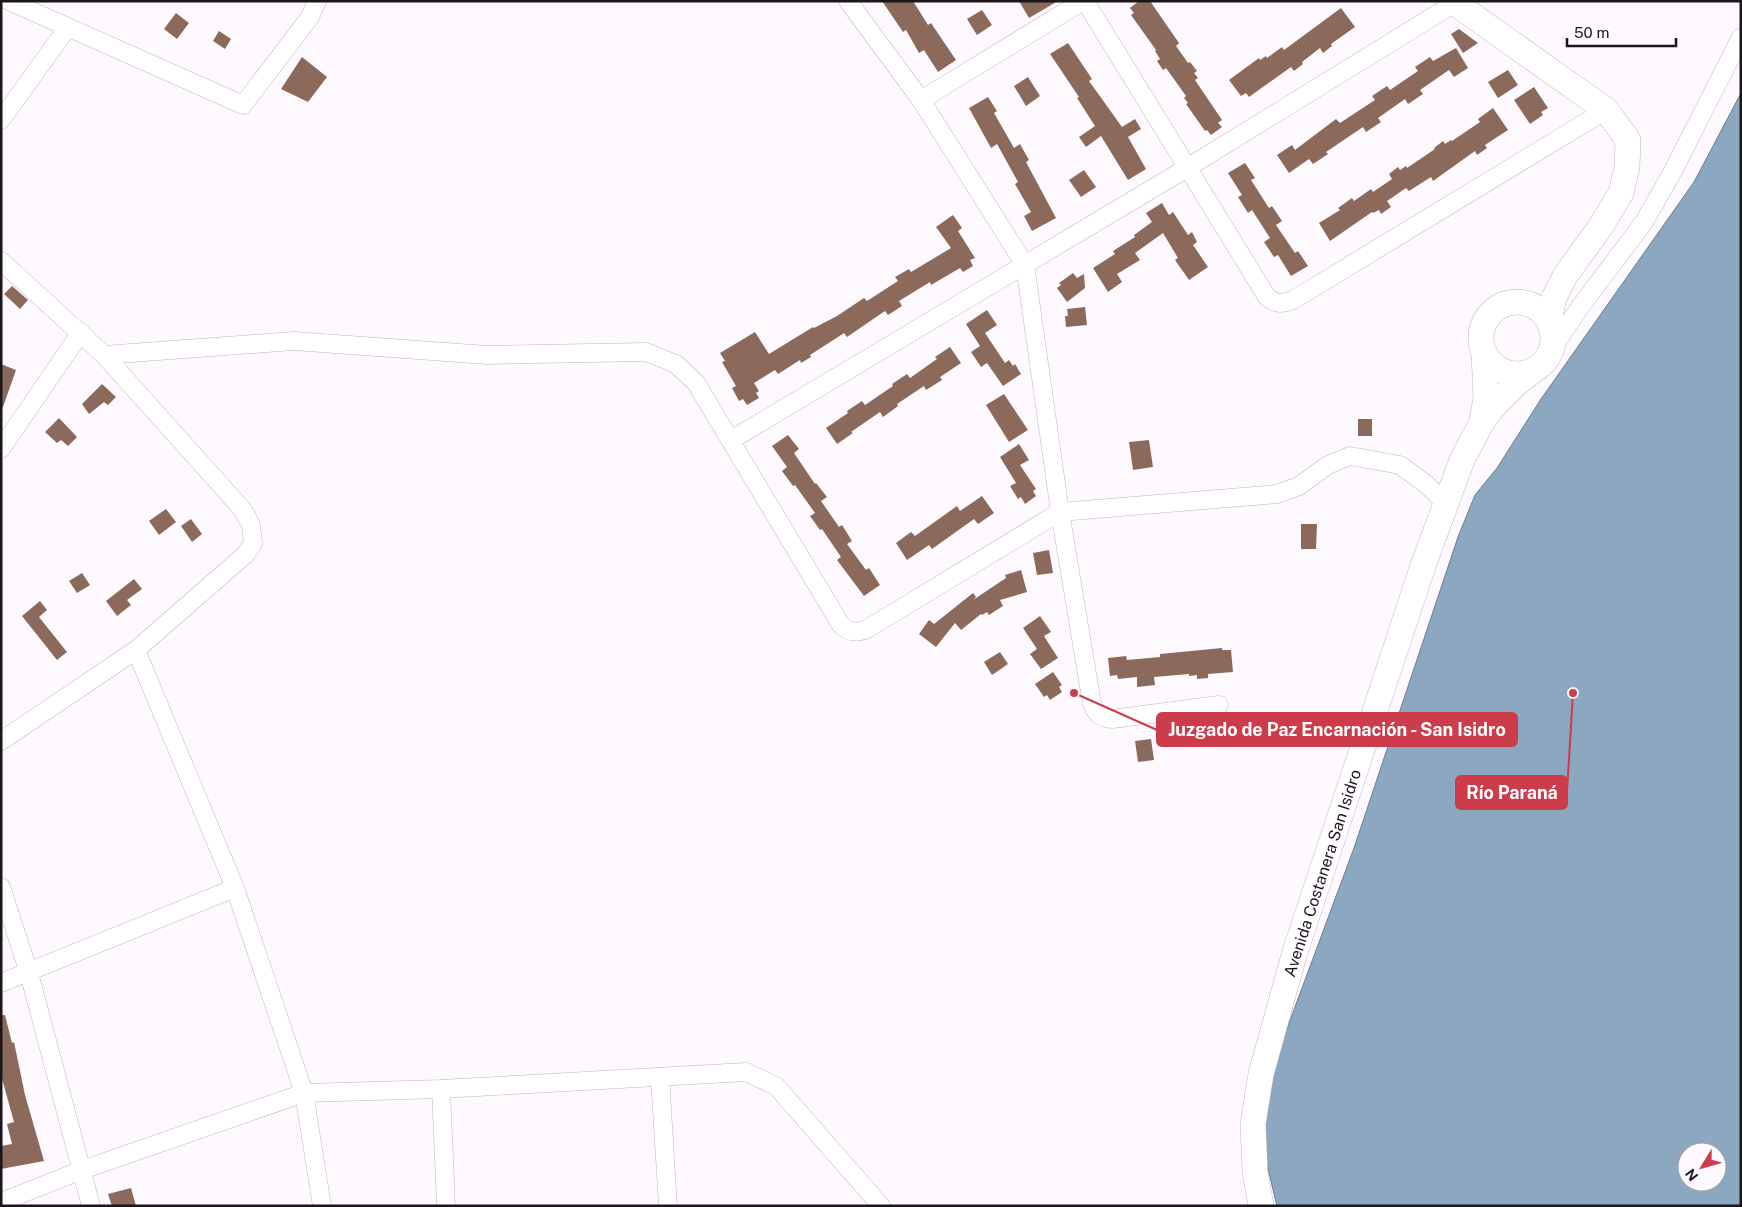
<svg xmlns="http://www.w3.org/2000/svg" width="1742" height="1207" viewBox="0 0 1742 1207" font-family="'Public Sans',sans-serif">
<style>
.water{fill:#8ca8c1;stroke:#6a7c8f;fill-rule:evenodd}
.building{fill:#8b6a5b}
.lines{fill:none;stroke-linecap:round;stroke-linejoin:round}
.minor-casing{stroke:#c2b4c2;stroke-width:19}
.secondary-casing{stroke:#c2b4c2;stroke-width:26}
.minor{stroke:#fff;stroke-width:18}
.secondary{stroke:#fff;stroke-width:25}
.labels{text-anchor:middle;stroke-width:4;stroke-linejoin:round;paint-order:stroke}
.street-label{font-size:16px;fill:#1b161b;stroke:#fef9fe}
.leader{fill:none;stroke:#cd3c4a;stroke-width:2}
.callout-dot{fill:#cd3c4a;stroke:#fef9fe;stroke-width:2}
.callout{fill:#cd3c4a;stroke:#cd3c4a;stroke-width:2}
.callout-label{font-size:18px;text-anchor:middle;font-weight:bold;fill:#fff}
</style>
<rect width="100%" height="100%" fill="#fef9fe"/>
<!-- water -->
<path class="water" d="M1741,93V1206H1277L1263,1148L1269,1077L1354,848L1458,537L1475,495L1497,468L1541,399L1694,182ZM1687,1152H1717V1182H1687Z"/>
<!-- building -->
<g class="building">
<polygon points="882,1 913,1 928,25 931,23 956,60 938,72 924,50 919,53 906,30 903,32"/>
<polygon points="1019,1 1058,1 1029,18"/>
<polygon points="1139,1 1150,1 1179,43 1176,46 1188,63 1190,62 1197,71 1194,73 1198,78 1195,80 1222,120 1218,123 1222,127 1211,135 1207,130 1205,131 1186,104 1188,103 1184,98 1186,96 1166,68 1163,70 1157,61 1160,59 1155,51 1156,50 1131,15 1134,13 1130,8"/>
<polygon points="1341,8 1355,27 1331,44 1332,46 1323,53 1320,48 1302,62 1303,64 1294,71 1291,67 1249,97 1246,93 1241,96 1229,80 1259,58 1260,60 1266,56 1267,58 1282,47 1284,50"/>
<polygon points="982,10 992,25 977,35 967,19"/>
<polygon points="176,13 189,23 177,39 164,29"/>
<polygon points="1459,29 1478,43 1463,53 1451,34"/>
<polygon points="219,31 231,39 225,49 213,41"/>
<polygon points="1068,43 1092,79 1089,81 1122,127 1135,119 1141,129 1128,137 1146,169 1128,180 1101,136 1086,147 1079,137 1095,126 1077,98 1079,97 1050,54"/>
<polygon points="1456,48 1468,68 1454,77 1449,70 1420,90 1423,94 1408,104 1405,99 1378,118 1381,122 1366,132 1363,127 1326,152 1328,154 1313,164 1309,159 1289,173 1277,155 1292,145 1295,150 1336,119 1340,123 1375,100 1372,96 1387,86 1390,90 1418,71 1415,67 1430,57 1433,61"/>
<polygon points="302,57 327,77 308,102 281,89"/>
<polygon points="1508,70 1518,85 1498,98 1488,82"/>
<polygon points="1028,77 1040,96 1026,106 1014,86"/>
<polygon points="1534,87 1548,108 1541,112 1543,115 1530,124 1514,100"/>
<polygon points="988,97 997,111 994,113 1014,148 1020,144 1029,160 1026,162 1056,218 1032,231 1024,216 1031,212 1015,184 1018,182 997,144 991,148 969,108"/>
<polygon points="1493,108 1508,130 1485,145 1487,148 1477,155 1475,151 1433,181 1431,177 1409,191 1406,188 1387,201 1391,207 1381,214 1379,210 1373,213 1372,212 1330,241 1319,223 1340,210 1338,208 1352,198 1354,201 1371,189 1373,192 1392,179 1389,174 1398,167 1400,170 1406,166 1407,168 1435,149 1434,148 1443,141 1445,144 1451,140 1452,141 1480,122 1478,119"/>
<polygon points="1245,163 1255,178 1251,180 1269,208 1272,206 1282,221 1276,225 1295,253 1298,251 1308,266 1291,276 1278,255 1274,257 1264,242 1270,238 1252,210 1248,213 1238,197 1242,195 1228,173"/>
<polygon points="1084,170 1096,187 1081,197 1069,180"/>
<polygon points="1162,203 1169,215 1173,212 1188,235 1192,232 1197,242 1193,245 1208,267 1189,280 1175,260 1178,258 1163,233 1135,253 1140,260 1117,274 1122,282 1108,292 1093,268 1115,254 1113,251 1135,237 1134,235 1152,222 1146,213"/>
<polygon points="953,215 962,228 958,231 975,258 970,260 973,266 963,272 960,268 931,285 930,282 899,301 902,306 888,315 885,311 847,337 844,333 838,337 810,355 811,357 801,363 800,360 778,374 775,370 754,383 759,391 756,393 759,398 747,405 743,399 739,401 732,388 736,386 722,362 725,361 720,353 755,332 769,354 813,327 814,328 837,316 864,298 867,301 898,281 895,277 909,269 911,272 951,248 936,227"/>
<polygon points="1073,273 1077,278 1084,274 1085,288 1067,302 1057,288 1061,285 1059,283"/>
<polygon points="12,286 28,300 20,309 4,294"/>
<polygon points="1085,307 1087,325 1066,327 1065,316 1068,316 1067,309"/>
<polygon points="987,310 997,325 985,333 1005,363 1009,360 1013,366 1015,364 1021,374 1003,386 987,363 981,367 971,352 980,346 966,324"/>
<polygon points="950,347 961,363 940,377 942,380 926,390 924,386 897,404 898,406 883,417 880,412 851,432 853,433 837,444 826,428 848,413 847,411 862,401 865,405 893,386 892,384 907,374 910,378 937,359 935,357"/>
<polygon points="1,364 16,370 3,407 1,407"/>
<polygon points="102,384 116,397 108,405 104,402 89,414 82,404"/>
<polygon points="1004,394 1028,430 1009,442 986,405"/>
<polygon points="59,418 77,437 68,446 61,440 57,443 45,432"/>
<rect x="1358" y="419" width="14" height="17"/>
<polygon points="788,435 799,449 794,453 815,484 816,483 827,497 821,501 839,527 842,525 852,541 847,544 866,570 869,568 880,585 864,596 837,560 841,557 822,529 820,530 810,516 815,513 795,485 793,486 782,471 787,467 772,446"/>
<polygon points="1149,440 1153,467 1133,470 1129,442"/>
<polygon points="1019,444 1029,460 1020,465 1036,489 1033,491 1036,496 1025,504 1021,497 1018,499 1010,486 1016,483 1000,457"/>
<polygon points="982,496 994,513 978,524 974,519 932,549 929,545 907,560 896,543 911,532 915,536 957,506 960,511"/>
<polygon points="166,509 176,522 159,535 149,521"/>
<polygon points="191,519 202,534 192,542 181,526"/>
<polygon points="1301,524 1317,524 1316,549 1301,549"/>
<polygon points="1049,550 1053,573 1037,575 1033,553"/>
<polygon points="1021,570 1027,592 1000,600 1003,606 989,615 987,612 982,615 981,614 961,630 955,623 936,647 919,634 929,620 934,624 973,593 976,597 973,600 1006,578 1005,575"/>
<polygon points="82,573 90,585 77,593 69,581"/>
<polygon points="134,579 142,589 127,600 131,605 117,616 106,601"/>
<polygon points="40,601 47,610 39,617 67,652 57,660 22,616"/>
<polygon points="1040,616 1051,632 1044,636 1058,658 1041,669 1030,654 1037,649 1023,628"/>
<polygon points="1222,648 1222,650 1231,650 1233,672 1208,674 1208,678 1197,679 1197,675 1189,676 1189,674 1154,677 1155,685 1137,687 1137,677 1118,679 1117,675 1110,676 1108,658 1126,656 1127,660 1160,657 1160,654"/>
<polygon points="1000,652 1008,664 992,675 984,662"/>
<polygon points="1053,672 1062,685 1059,687 1062,692 1050,700 1047,695 1044,697 1035,684"/>
<polygon points="1151,739 1154,760 1138,762 1135,741"/>
<polygon points="1,1015 5,1015 12,1043 14,1042 25,1095 44,1161 1,1169 1,1146 12,1144 7,1124 14,1122 1,1075"/>
<polygon points="131,1188 136,1206 112,1206 108,1194"/>
</g>
<g class="lines">
<!-- minor casing -->
<g class="minor-casing">
<g id="minor">
<polyline points="9,1 243,105 310,17 317,1"/>
<path d="M848,1L921,100L1025,265L1060,512L1092,704C1097,715 1101,718 1112,719L1219,705"/>
<path d="M1085,1L1267,297C1277,305 1282,304 1293,300L1606,110"/>
<polyline points="921,100 1083,1"/>
<polyline points="1,120 68,27"/>
<polyline points="1,261 104,355 243,510 251,525 253,543 246,554 136,650 1,741"/>
<polyline points="1550,352 1580,307 1644,222 1673,171 1741,37"/>
<path d="M104,355L294,341L487,355L646,352L676,364L696,383L841,625C850,633 856,633 867,629L1060,512L1277,494L1299,486L1328,465L1350,456L1400,465L1427,485L1446,504"/>
<polyline points="731,440 1187,168 1455,3"/>
<polyline points="1,449 81,332"/>
<polyline points="136,650 235,888 304,1093 322,1206"/>
<polyline points="1,887 29,973 91,1206"/>
<polyline points="1,983 235,888"/>
<polyline points="660,1077 668,1206"/>
<polyline points="441,1089 446,1206"/>
<polyline points="1,1202 82,1170 304,1093 441,1089 746,1072 776,1086 881,1206"/>
</g>
</g>
<!-- secondary casing -->
<g class="secondary-casing">
<g id="secondary">
<polyline points="1452,1 1606,110 1628,140 1627,167 1621,193 1601,226 1565,276 1554,298 1551,311 1551,328"/>
<circle cx="1517" cy="338" r="36"/>
<polyline points="1482,422 1486,398 1484,352"/>
<polyline points="1261,1206 1255,1172 1253,1124 1261,1074 1295,952 1423,566 1462,460 1482,422 1493,407 1516,384 1534,370"/>
</g>
</g>
<!-- minor -->
<use href="#minor" class="minor"/>
<!-- secondary -->
<use href="#secondary" class="secondary"/>
</g>
<g class="labels">
<!-- street labels -->
<g class="street-label">
<text transform="translate(1322 873) rotate(-72)" y="6">Avenida Costanera San Isidro</text>
</g>
</g>
<!-- callouts -->
<path class="leader" d="M1074 693L1157 730M1573 693L1567 792"/>
<g class="callout-dot">
<circle cx="1074" cy="693" r="5"/>
<circle cx="1573" cy="693" r="5"/>
</g>
<g class="callout">
<rect x="1157" y="713" width="360" height="33" rx="5"/>
<rect x="1456" y="776" width="111" height="33" rx="5"/>
</g>
<g class="callout-label">
<text x="1337" y="736">Juzgado de Paz Encarnación - San Isidro</text>
<text x="1512" y="799">Río Paraná</text>
</g>
<!-- border -->
<rect width="1742" height="1207" fill="none" stroke="#1b161b" stroke-width="5"/>
<!-- north arrow -->
<g transform="translate(1702 1167) rotate(233)"><circle r="24" fill="#fef9fe" stroke="#a39ea3"/>
<path d="M0-4L9 19L0 12L-9 19Z" fill="#cd3c4a"/>
<text y="-8" font-size="14" font-weight="bold" text-anchor="middle" fill="#1b161b">N</text>
</g>
<!-- scale -->
<path d="M1567 38v8h109v-8" fill="none" stroke="#1b161b" stroke-width="2.5"/>
<text x="1574" y="38" font-size="15" fill="#1b161b" stroke="#fef9fe" stroke-width="4" paint-order="stroke">50 m</text>
</svg>
